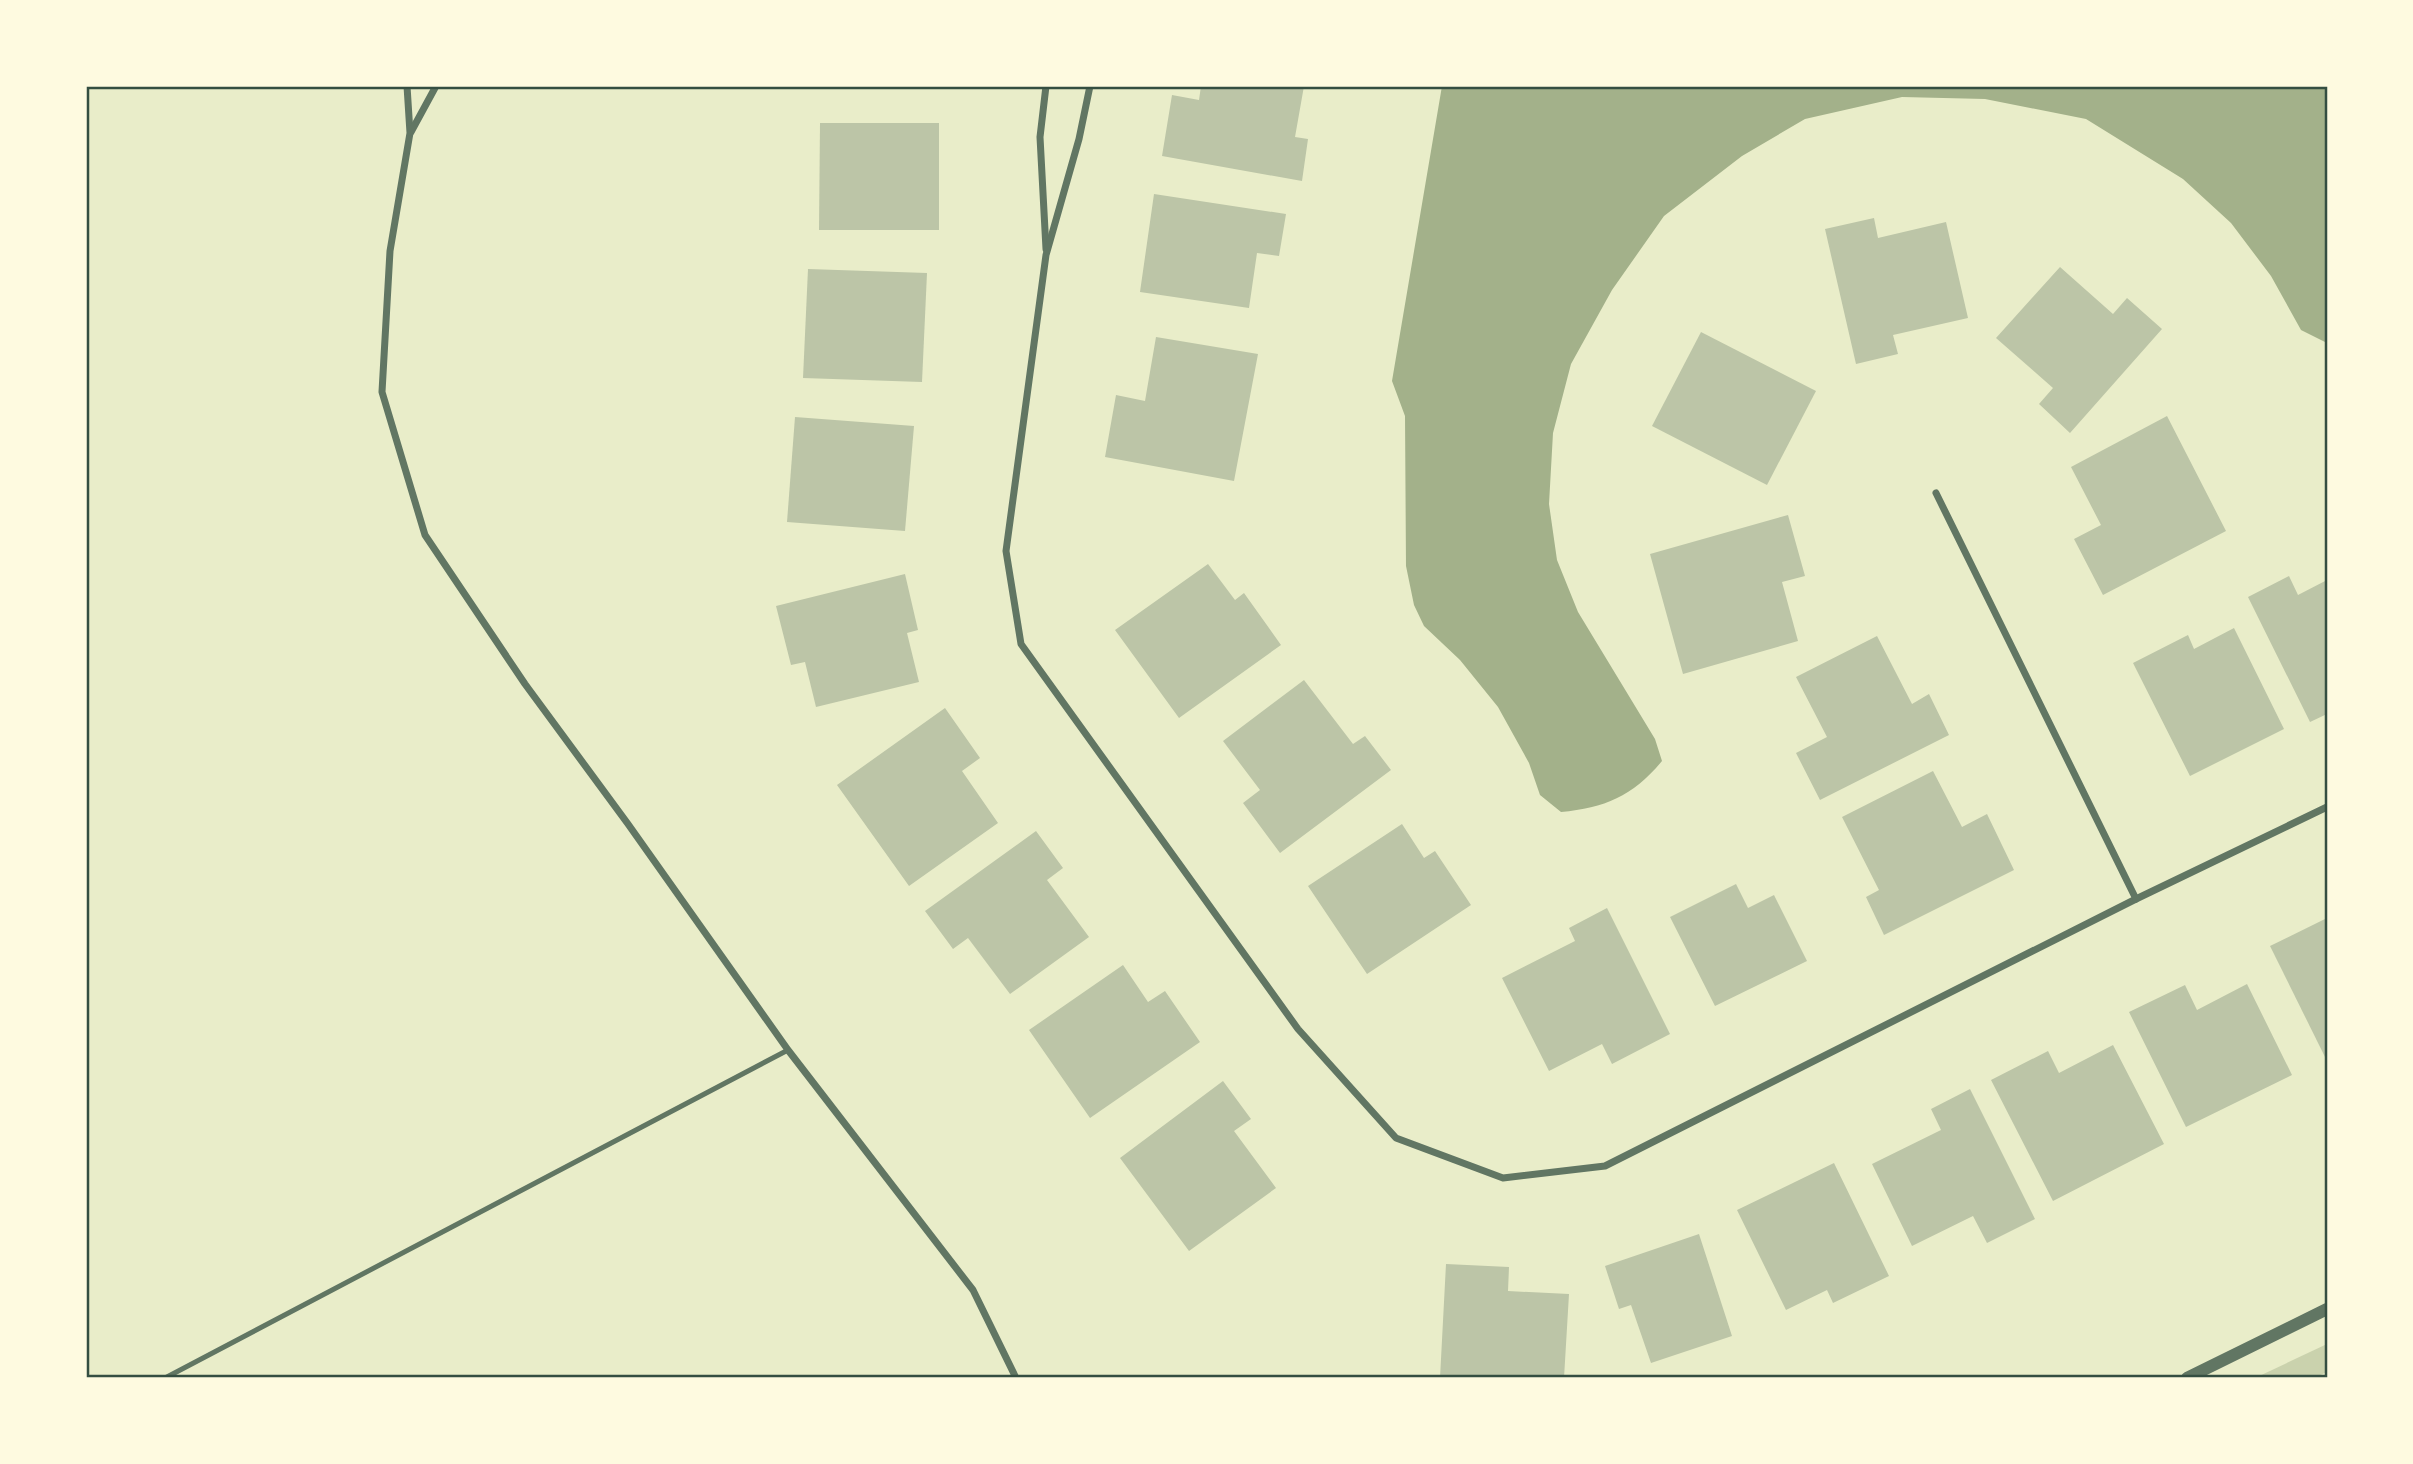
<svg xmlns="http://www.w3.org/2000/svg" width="2413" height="1464" viewBox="0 0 2413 1464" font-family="'PT Sans',sans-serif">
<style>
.green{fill:#cad2ad}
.water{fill:#a3b18a}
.building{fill:#bcc5a7}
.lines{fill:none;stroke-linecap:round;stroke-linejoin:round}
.service{stroke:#617663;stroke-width:5}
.minor{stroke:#617663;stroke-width:7}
.tertiary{stroke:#617663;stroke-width:12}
.neatline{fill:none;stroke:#344e41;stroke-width:2.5}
</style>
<rect width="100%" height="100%" fill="#e9edc9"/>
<!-- green -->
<polygon class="green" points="2327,1344 2327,1372 2314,1378 2255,1378"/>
<!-- water -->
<path class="water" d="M1442,86H2327V343L2301,330L2271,276L2231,223L2183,179L2086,119L1985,99L1902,97L1805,119L1742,156L1664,216L1612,290L1571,364L1553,433L1549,504L1557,560L1578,612L1655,739L1662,761C1633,796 1605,808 1561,812L1540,795L1529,763L1498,707L1460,660L1424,626L1414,605L1406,566L1405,416L1392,381Z"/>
<!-- building -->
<g class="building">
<polygon points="1201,86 1304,86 1295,137 1308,139 1302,181 1162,156 1172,95 1199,100"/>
<polygon points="820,123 939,123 939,230 819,230"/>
<polygon points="1154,194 1286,214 1279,256 1257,253 1249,308 1140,292"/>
<polygon points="1874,218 1878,238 1946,222 1968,318 1893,335 1898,354 1856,364 1825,229"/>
<polygon points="2060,267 2113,314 2127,298 2162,329 2070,433 2039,404 2053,388 1996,338"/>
<polygon points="808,269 927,273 922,382 803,378"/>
<polygon points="1701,332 1816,391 1767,485 1652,426"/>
<polygon points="1156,337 1258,354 1234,481 1105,457 1116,395 1145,401"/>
<polygon points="2167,416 2226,531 2103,595 2074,539 2101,525 2071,467"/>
<polygon points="795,417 914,426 905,531 787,522"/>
<polygon points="1788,515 1805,576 1782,582 1798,641 1683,674 1650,554"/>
<polygon points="1208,564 1235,600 1244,593 1281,645 1179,718 1115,630"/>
<polygon points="905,574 918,630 907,633 919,682 816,707 805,662 791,665 776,606"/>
<polygon points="2289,576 2298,595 2327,580 2327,714 2310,722 2248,597"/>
<polygon points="2234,628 2284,729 2190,776 2133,663 2188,635 2194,649"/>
<polygon points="1877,636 1912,704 1929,694 1949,735 1820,800 1796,753 1827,737 1796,677"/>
<polygon points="1304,680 1353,744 1365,736 1391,770 1280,853 1243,803 1260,790 1223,741"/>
<polygon points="945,708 980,758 962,771 998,823 909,886 837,785"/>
<polygon points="1933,771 1962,827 1987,814 2014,870 1884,935 1866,897 1879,890 1842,817"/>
<polygon points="1402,824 1424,858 1435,851 1471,905 1367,974 1308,886"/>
<polygon points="1036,831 1063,868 1047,880 1089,937 1010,994 968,938 953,949 925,911"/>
<polygon points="1736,884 1748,908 1774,895 1807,961 1715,1006 1670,917"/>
<polygon points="1607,908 1670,1034 1612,1064 1602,1044 1549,1071 1502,978 1575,941 1569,928"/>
<polygon points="2327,918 2327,1061 2270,946"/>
<polygon points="1123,965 1148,1002 1165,991 1200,1042 1090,1118 1029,1030"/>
<polygon points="2247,984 2292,1075 2186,1127 2129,1012 2185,985 2197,1010"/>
<polygon points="2113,1045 2164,1144 2053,1201 1991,1080 2048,1051 2059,1073"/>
<polygon points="1223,1081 1251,1119 1234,1131 1276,1188 1189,1251 1120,1158"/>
<polygon points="1970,1089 2035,1219 1987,1243 1973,1216 1912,1246 1872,1164 1941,1130 1931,1109"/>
<polygon points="1834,1163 1889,1276 1833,1303 1827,1290 1786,1310 1737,1210"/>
<polygon points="1699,1234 1732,1336 1651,1363 1631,1305 1619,1309 1605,1266"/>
<polygon points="1446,1264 1509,1267 1508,1291 1569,1294 1564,1378 1440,1378"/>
</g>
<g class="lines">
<!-- service -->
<polyline class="service" points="165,1378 788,1050"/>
<!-- minor -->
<g class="minor">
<polyline points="407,86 410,133 390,251 382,392 425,535 525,684 628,824 788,1050 973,1290 1016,1378"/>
<polyline points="1046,86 1040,137 1046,249"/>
<polyline points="1090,86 1079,139 1046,255 1006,551 1021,644 1298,1029 1396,1138 1503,1178 1605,1166 2136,899 2327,807"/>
<polyline points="411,132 436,86"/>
<polyline points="1936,493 2136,899"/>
</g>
<!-- tertiary -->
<polyline class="tertiary" points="2187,1378 2327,1309"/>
</g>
<!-- border -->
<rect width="2413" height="1464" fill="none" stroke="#fefae0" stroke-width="175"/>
<rect x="88" y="88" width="2238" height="1288" class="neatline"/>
</svg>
